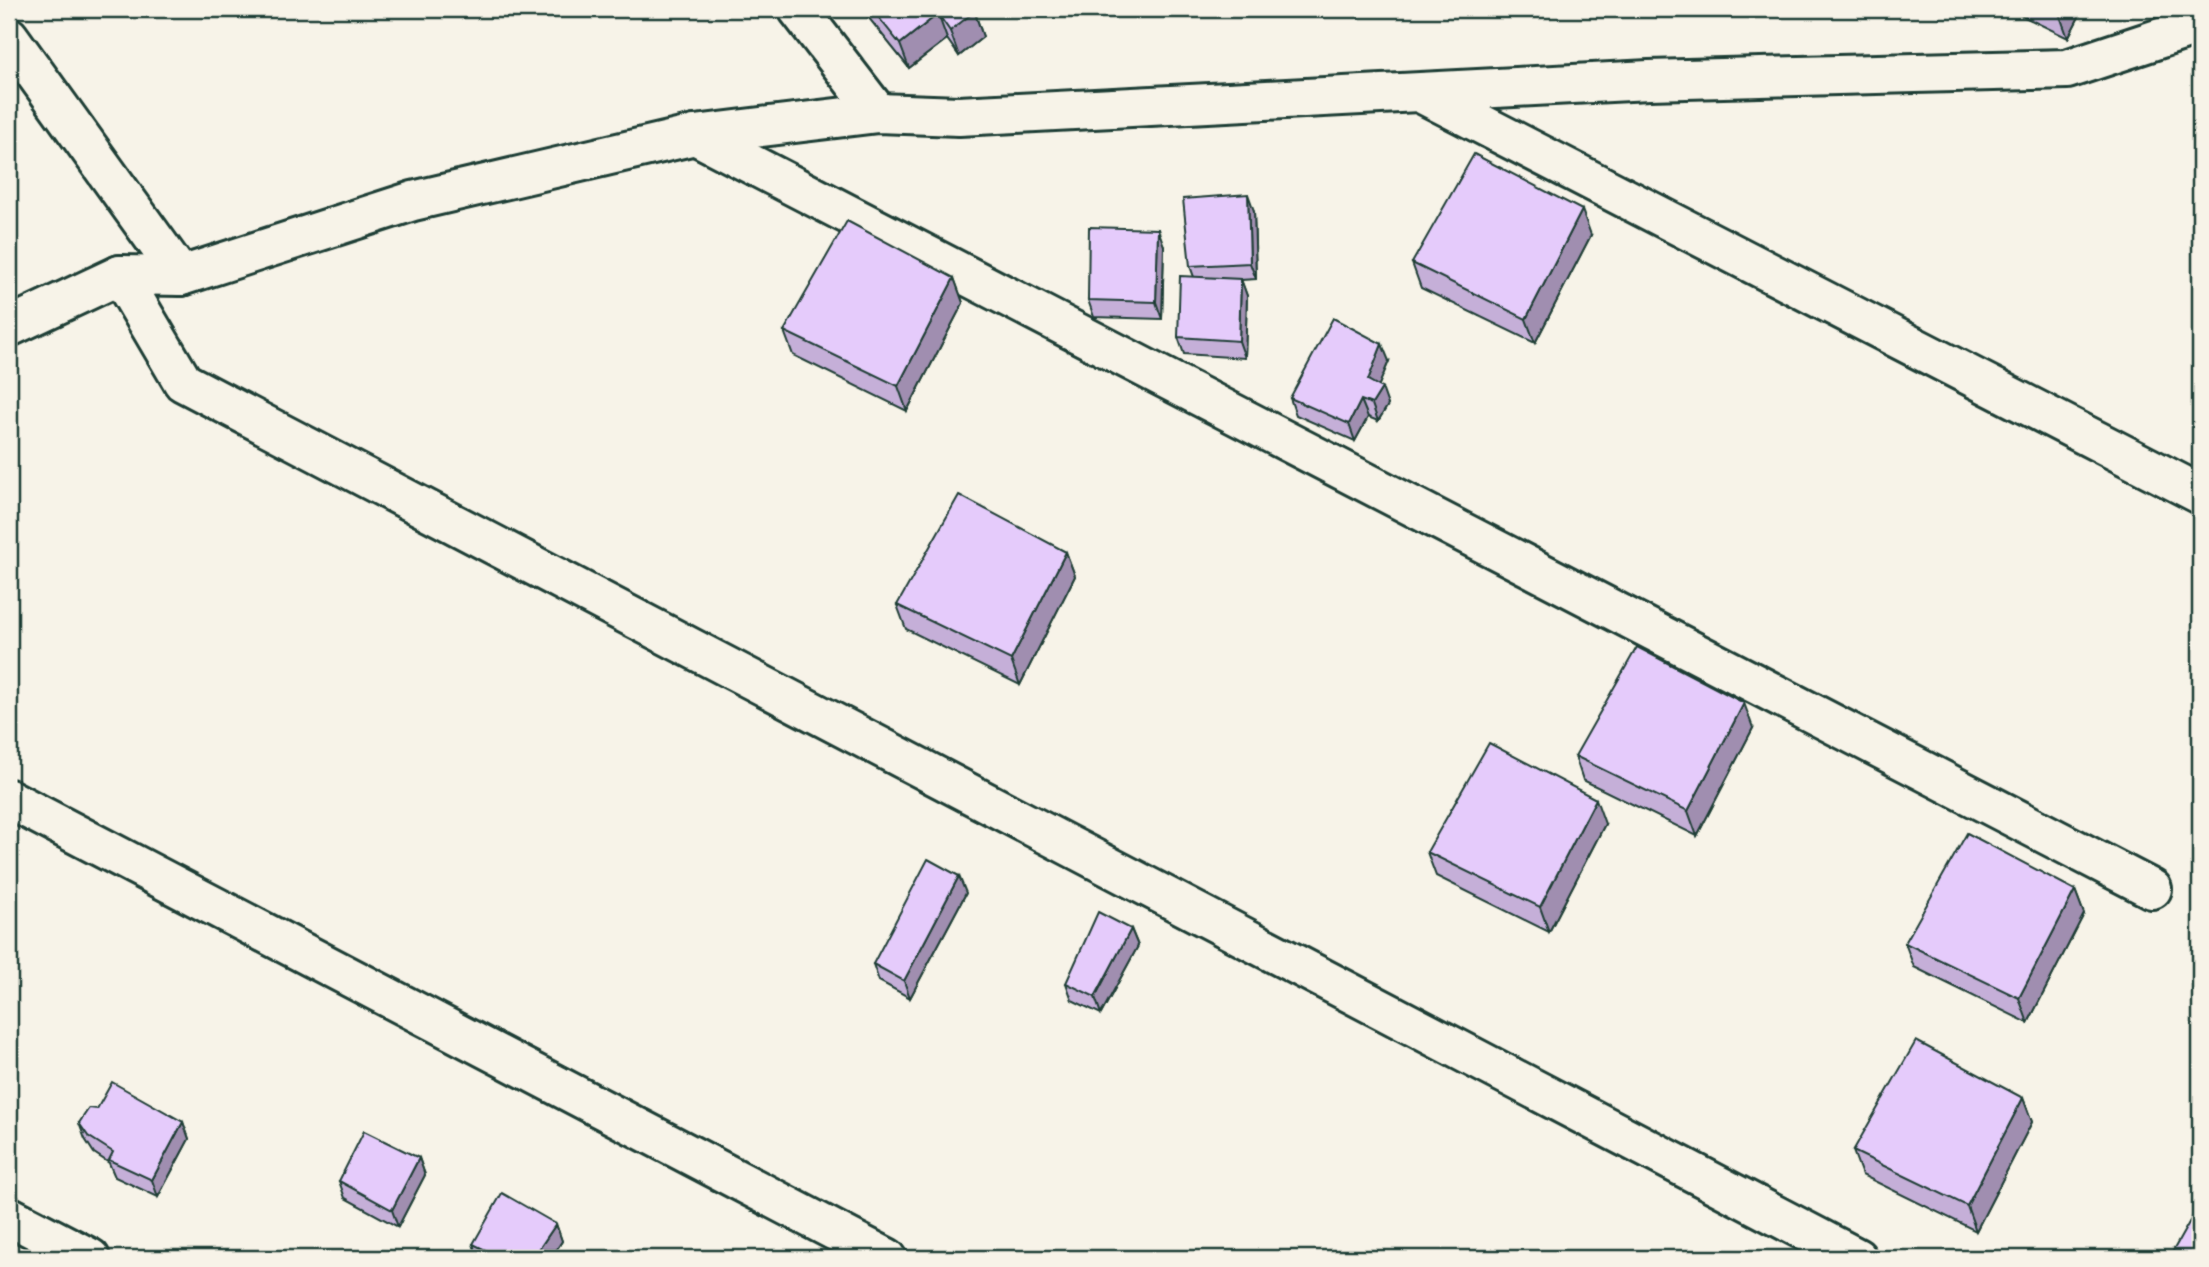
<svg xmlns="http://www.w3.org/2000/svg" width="2209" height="1267" viewBox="0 0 2209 1267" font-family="'Patrick Hand',sans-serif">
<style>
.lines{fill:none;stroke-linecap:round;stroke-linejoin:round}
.street-casing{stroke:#1f3d34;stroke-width:44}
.street{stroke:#f7f3e8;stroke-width:38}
.wall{fill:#c5afd8;stroke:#1f3d34;stroke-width:2}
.shaded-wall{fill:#a08eb0;stroke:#1f3d34;stroke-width:2}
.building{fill:#e5cbfb;stroke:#1f3d34;stroke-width:2}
</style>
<rect width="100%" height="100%" fill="#f7f3e8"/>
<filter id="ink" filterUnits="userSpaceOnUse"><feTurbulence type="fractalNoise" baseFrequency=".0143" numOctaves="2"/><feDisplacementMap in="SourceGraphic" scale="14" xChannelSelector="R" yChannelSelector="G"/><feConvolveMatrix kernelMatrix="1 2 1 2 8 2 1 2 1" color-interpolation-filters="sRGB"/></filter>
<g filter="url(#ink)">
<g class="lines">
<!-- street casing -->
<g class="street-casing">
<g id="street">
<polyline points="798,9 878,113"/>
<polyline points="9,37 181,276"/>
<polyline points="1421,93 2200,494"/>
<polyline points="695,135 2152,889"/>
<polyline points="120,275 183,382 1857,1258"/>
<polyline points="9,327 120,275 181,276 413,201 695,135 878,113 959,116 1649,80 2067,69 2200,25"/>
<polyline points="9,799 887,1258"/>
<polyline points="9,1216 90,1258"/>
</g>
</g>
<!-- street -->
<use href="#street" class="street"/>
</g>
<!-- wall -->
<g class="wall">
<polygon points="863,9 985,9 976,16 983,37 959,56 947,39 909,68 864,12"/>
<polygon points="2008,9 2083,9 2068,38"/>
<polygon points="1254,211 1256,279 1241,280 1247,296 1245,358 1184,354 1178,337 1194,277 1190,266"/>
<polygon points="1591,235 1535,343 1421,288 1412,263"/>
<polygon points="1164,246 1162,319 1094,317 1088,300"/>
<polygon points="954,278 963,303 907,411 793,355 784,331"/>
<polygon points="1389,361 1378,386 1388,405 1378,421 1368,417 1355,441 1296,415 1290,398"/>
<polygon points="1066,552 1075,576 1020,685 906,629 897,605"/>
<polygon points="1753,728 1697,836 1583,780 1575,756"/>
<polygon points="1605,824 1549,932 1436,876 1427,852"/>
<polygon points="2075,890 2084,914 2028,1023 1914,967 1905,943"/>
<polygon points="966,893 910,998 879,981 873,964"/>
<polygon points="1131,929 1138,946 1101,1014 1072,1000 1066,983"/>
<polygon points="2023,1098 2032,1122 1976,1231 1862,1175 1853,1151"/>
<polygon points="183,1122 189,1139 158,1197 115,1177 109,1163 94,1153 85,1139 79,1123"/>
<polygon points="419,1158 425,1175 398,1227 345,1198 339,1181"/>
<polygon points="556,1224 562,1241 551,1258 478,1258 473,1244"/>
</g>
<!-- shaded-wall -->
<g class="shaded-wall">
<polygon points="965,9 985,9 976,16 983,37 959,56 950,31"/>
<polygon points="2061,9 2083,9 2068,38 2059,13"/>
<polygon points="938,14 947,39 909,68 900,44"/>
<polygon points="1248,194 1254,211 1256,279 1250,263"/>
<polygon points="1582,210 1591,235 1535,343 1526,319"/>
<polygon points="1158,229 1164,246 1162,319 1156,302"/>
<polygon points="954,278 963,303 907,411 898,386"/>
<polygon points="1241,279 1247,296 1245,358 1239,341"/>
<polygon points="1382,344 1389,361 1374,397 1368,380"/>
<polygon points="1382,388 1388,405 1378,421 1372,404"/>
<polygon points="1361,400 1368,417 1355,441 1349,424"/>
<polygon points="1066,552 1075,576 1020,685 1011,660"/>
<polygon points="1744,703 1753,728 1697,836 1688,811"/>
<polygon points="1596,799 1605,824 1549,932 1540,907"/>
<polygon points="959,876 966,893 910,998 904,981"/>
<polygon points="2075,890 2084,914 2028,1023 2019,998"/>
<polygon points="1131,929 1138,946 1101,1014 1095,997"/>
<polygon points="2023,1098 2032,1122 1976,1231 1967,1206"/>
<polygon points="183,1122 189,1139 158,1197 152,1180"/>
<polygon points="419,1158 425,1175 398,1227 392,1210"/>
<polygon points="556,1224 562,1241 551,1258 533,1258"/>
</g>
<!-- building -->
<g class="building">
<polygon points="872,9 971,9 974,12 950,31 938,14 900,44"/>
<polygon points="2050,9 2061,9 2059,13"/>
<polygon points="1474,154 1582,210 1526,319 1412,263"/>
<polygon points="1248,194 1250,263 1190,266 1183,199"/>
<polygon points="847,221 954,278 898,386 784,331"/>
<polygon points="1089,227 1158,229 1156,302 1088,300"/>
<polygon points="1180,276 1241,279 1239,341 1178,337"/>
<polygon points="1333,318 1382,344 1368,380 1382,388 1372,404 1361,400 1349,424 1290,398"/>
<polygon points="959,495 1066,552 1011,660 897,605"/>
<polygon points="1637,647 1744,703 1688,811 1575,756"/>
<polygon points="1489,743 1596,799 1540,907 1427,852"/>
<polygon points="1967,833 2075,890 2019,998 1905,943"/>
<polygon points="928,859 959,876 904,981 873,964"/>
<polygon points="1098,912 1131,929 1095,997 1066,983"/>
<polygon points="1916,1041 2023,1098 1967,1206 1853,1151"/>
<polygon points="112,1082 183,1122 152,1180 109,1160 113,1152 88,1136 79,1123 89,1108 97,1109"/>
<polygon points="364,1131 419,1158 392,1210 339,1181"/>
<polygon points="502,1193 556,1224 533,1258 502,1258 473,1244"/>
<polygon points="2200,1203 2200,1258 2169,1258"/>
<polygon points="9,1249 24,1258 9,1258"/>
</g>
</g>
<!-- margin -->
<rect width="2209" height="1267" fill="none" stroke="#f7f3e8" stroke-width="35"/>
<rect x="18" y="18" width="2174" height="1232" fill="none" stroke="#1f3d34" stroke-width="2.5" filter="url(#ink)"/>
</svg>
